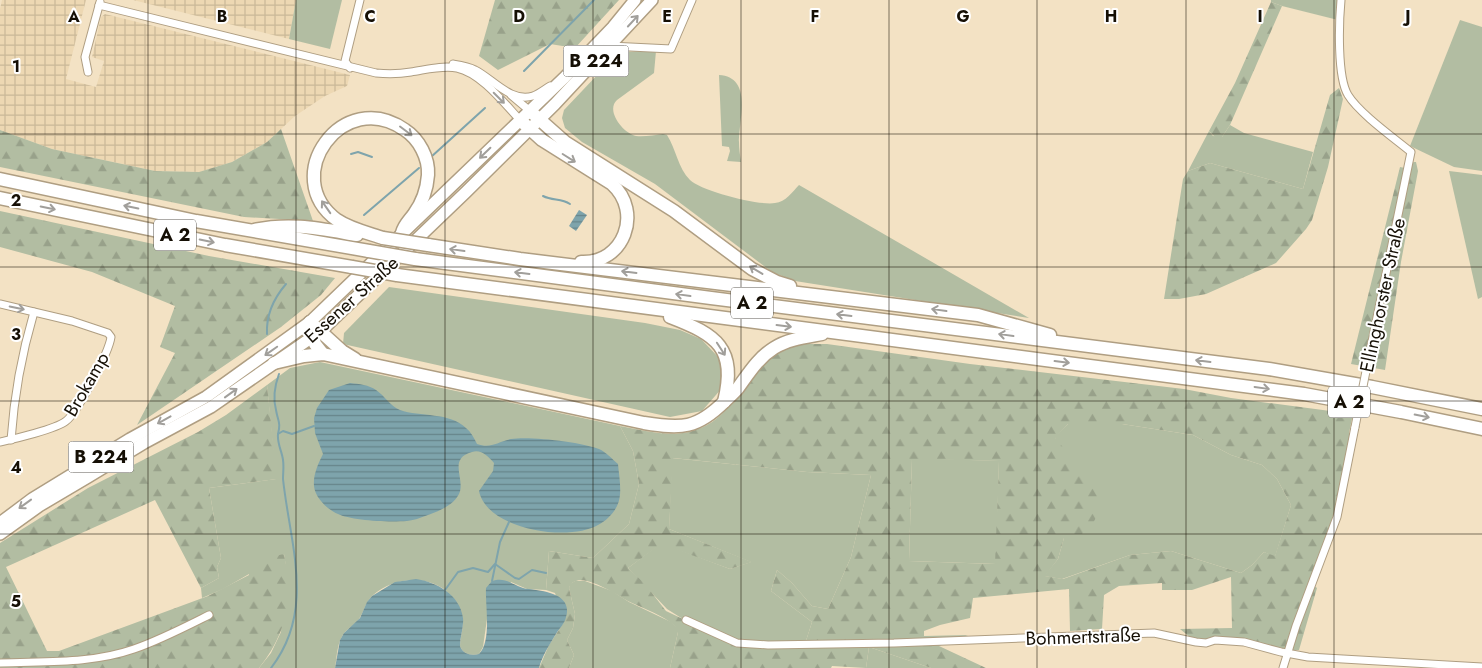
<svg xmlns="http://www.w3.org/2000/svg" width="1482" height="668" viewBox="0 0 1482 668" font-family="Jost,sans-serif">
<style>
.industrial{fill:url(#industrial-grid)}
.green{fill:#b2bda2}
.forest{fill:url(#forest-firs);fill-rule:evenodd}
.water{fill:url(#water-rules)}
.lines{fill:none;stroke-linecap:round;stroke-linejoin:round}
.stream{stroke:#7ea4ac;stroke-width:2}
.minor-casing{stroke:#af9e82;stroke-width:9}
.primary-casing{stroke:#af9e82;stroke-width:14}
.motorway-casing{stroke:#af9e82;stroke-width:15}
.minor{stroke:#fff;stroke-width:7}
.primary{stroke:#fff;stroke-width:11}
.motorway{stroke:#fff;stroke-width:12}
.minor-bridge-casing{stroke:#af9e82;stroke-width:9;stroke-linecap:butt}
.motorway-bridge-casing{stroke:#af9e82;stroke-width:15;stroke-linecap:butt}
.minor-bridge{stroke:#fff;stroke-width:7}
.motorway-bridge{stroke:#fff;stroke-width:12}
.oneway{stroke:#a19f9b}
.grid{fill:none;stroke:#150f05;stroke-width:1;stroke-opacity:0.55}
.labels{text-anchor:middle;stroke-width:4;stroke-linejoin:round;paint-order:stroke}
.shield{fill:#fff;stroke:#5b5750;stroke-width:1}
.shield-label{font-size:18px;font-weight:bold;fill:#150f05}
.street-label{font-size:19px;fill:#150f05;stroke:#fff}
.grid-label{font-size:16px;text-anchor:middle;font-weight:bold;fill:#150f05;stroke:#fff;stroke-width:4;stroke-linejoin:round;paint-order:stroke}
</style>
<defs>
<pattern id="industrial-grid" width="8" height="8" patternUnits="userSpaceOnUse" patternTransform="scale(1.25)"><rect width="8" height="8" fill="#edd8b3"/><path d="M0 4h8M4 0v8" fill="none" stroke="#cab898"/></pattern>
<pattern id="forest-firs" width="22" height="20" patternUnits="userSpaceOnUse" patternTransform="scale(1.25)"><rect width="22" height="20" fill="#b2bda2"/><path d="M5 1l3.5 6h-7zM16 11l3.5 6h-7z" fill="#98a18a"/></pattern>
<pattern id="water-rules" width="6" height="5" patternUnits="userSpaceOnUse" patternTransform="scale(1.25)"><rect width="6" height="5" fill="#7ea4ac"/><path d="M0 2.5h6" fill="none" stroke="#66848a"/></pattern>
</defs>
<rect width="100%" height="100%" fill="#f3e2c4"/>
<!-- industrial -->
<g class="industrial">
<polygon points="2,0 86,0 66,79 96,87 104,61 92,57 101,17 105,14 350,75 347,86 325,96 295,116 267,142 232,162 200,172 155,171 52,149 0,130 0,9"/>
<polygon points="133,0 296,0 289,39"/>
</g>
<!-- green -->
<g class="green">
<polygon points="296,0 342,0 330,49 289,39"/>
<polygon points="1271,0 1338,0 1338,20 1282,6 1271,2"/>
<polygon points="1460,20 1482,27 1482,171 1454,167 1410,146"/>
<path d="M656,51L654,73L617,100C605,111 624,134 636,136C644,137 655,135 663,134L667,135C676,149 678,168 690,180C701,191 759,206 775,203C786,202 792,192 799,185L1029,318L795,281L772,272L655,184L582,142L565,128L562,118L564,110L619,52Z"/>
<path d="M719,75C753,77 739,120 739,142C739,149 740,155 741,162L727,161L730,151L729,147L722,146Z"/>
<polygon points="1230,125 1244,133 1313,152 1303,189 1210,163 1188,171 1209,131 1213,136 1222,137"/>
<polygon points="1449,171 1482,175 1482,297 1478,299"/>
<polygon points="389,287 645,323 680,330 701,339 723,362 722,388 702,411 670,417 343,344 344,333"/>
<path d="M320,362L620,426L633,451L639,484L629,524L593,558L549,551L546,590L527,589L511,582L487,619L483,647L479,654C471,656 463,654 460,646C460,636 465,625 462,616C451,575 401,570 372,596C366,602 364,611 359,619C355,624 350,627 345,632C337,641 337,656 335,668H259L271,653L281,632L286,567L284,554L223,589L202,598L201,588L219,578L217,567L221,558L209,488L276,479L267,385L290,368Z"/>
<polygon points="1068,424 1122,424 1193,435 1231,455 1262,465 1277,479 1291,505 1275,557 1264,552 1252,565 1241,573 1171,551 1130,555 1062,579 1044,576 1058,559 1064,538 1055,437"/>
<polygon points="672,458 807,472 871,475 851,557 828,609 812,606 792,583 777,570 771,591 812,622 805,644 737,643 686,621 667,609 628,568 661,543 730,569 751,562 669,529"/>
<polygon points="912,458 999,461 996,564 909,561"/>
<polygon points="575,581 585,581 612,591 629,602 671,622 678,629 678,632 670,668 569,668 574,655 567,640 573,628 575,614 569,588 570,584"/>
<polygon points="869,647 931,668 866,668"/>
</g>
<!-- forest -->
<g class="forest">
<polygon points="495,0 619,0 575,48 550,44 498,70 479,56"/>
<polygon points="1271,2 1282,6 1230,125 1222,137 1216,138 1209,131 1235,83"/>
<polygon points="1339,88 1343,99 1328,167 1312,220 1306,229 1276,263 1206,294 1179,299 1164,299 1183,179 1188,171 1210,163 1303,189 1330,95"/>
<polygon points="281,129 313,221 244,217 0,167 0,130 52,149 155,171 199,172 232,162 267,142"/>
<polygon points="1414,162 1416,162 1418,171 1401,262 1385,370 1351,364 1400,167 1410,169 1412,163"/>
<polygon points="0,211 209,256 335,278 321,295 281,327 137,425 175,353 160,347 175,306 92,272 0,247"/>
<path d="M797,344H827L970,364L1184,389L1231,398L1353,414L1349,433H1351L1333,518L1310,582L1317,588L1299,650H1281L1262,643L1196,642L1180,629L1232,628L1231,577L1192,590H1162V583L1119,586L1104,595L1102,629L1070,631L1069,589L973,598L970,618L940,625L924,631V636L968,635L939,646L986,668H931L869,647L866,668L832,666L831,668H670L678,632C676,620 642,608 630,602C619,597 577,566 569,588L575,614L573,628L567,640L574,655L569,668H539L549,645L564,622L555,593L546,590L549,551L593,558L629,524L639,484L633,451L620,426C642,430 666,437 689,432C726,423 735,394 758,369C769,357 783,351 797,344ZM1068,424H1122L1193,435L1231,455L1262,465L1277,479L1291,505L1275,556L1264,552L1252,565L1241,573L1171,551L1130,555L1063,579L1045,576L1058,559L1064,538L1077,539L1093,523L1107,498L1055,438ZM673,458L807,472L871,475L851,557L828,609L812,606L792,583L777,570L771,591L812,622L805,644L737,643L708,631L666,611L645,584L628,568L661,544L730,569L752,562L669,529ZM912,459L999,461L995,564L909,561Z"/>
<path d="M267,385L277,479L209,488L221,558L217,567L219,578L201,588L155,500L6,567L47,651H59L208,596L249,575L248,567L261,559L284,554C286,565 289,577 289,589C289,618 277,646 259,668H0V543L88,488L198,432L226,415Z"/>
</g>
<!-- water -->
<g class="water">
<polygon points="579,210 587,215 576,231 569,226"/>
<path d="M350,383C359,384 369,385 376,390C385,396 390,406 400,410C420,417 450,412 466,428C471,432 474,438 477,444C491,449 497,442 511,439C530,436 581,442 599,449C606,452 612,459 618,464C619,477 623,494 617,506C613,514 606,521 598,525C569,542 487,530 479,491L493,471L494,463C488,456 481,449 472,452C447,459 466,479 459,494C451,509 432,513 417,519C403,524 352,521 338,514C328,510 315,498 314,486C313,475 318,464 323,454L315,433L314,418L317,408L329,390Z"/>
<path d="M416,579C437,582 460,595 463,618C464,627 460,637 460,646C463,654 471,656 479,654C492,641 485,605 486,588L492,581C508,576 515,588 529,589C544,591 573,594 566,617C565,623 559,629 556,634C549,645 542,657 539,668H335L340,640L344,633L360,618L367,602L372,596L395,582Z"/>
</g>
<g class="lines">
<!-- stream -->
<g class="stream">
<polyline points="524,71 594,0"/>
<polyline points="351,154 358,152 372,157"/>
<polyline points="431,157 485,108"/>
<path d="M543,196C553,201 561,198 570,204"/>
<polyline points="364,215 419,168"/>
<path d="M267,334C266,315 274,298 286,284"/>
<path d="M278,434C281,422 278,422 276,410C273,399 275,385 279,374"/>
<polyline points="492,581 500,542 509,522"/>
<polyline points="445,590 458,572 473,568 488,572 495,564 515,578 519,579 532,570 546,573"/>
<path d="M271,668C316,610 290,545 283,479C283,473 284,466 283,460C282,451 277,444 278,434L283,431L292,434L314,426"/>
</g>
<!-- minor casing -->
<g class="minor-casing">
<g id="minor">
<path d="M1341,0C1339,22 1337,77 1348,95C1359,113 1394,138 1411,152L1368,361"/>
<path d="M99,5L376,73C387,74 399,74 411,72C425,70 442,65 457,68C481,73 504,103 520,120"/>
<polyline points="610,46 671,49 692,0"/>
<path d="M453,64C460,65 468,66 475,70C493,79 511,103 533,96C539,94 545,89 550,86"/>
<polyline points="350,68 345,61 360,0"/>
<polyline points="88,72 85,57 100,2"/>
<polyline points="511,95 530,111"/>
<path d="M0,304L72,321L108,333L111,337C109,352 78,412 66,421C56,429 14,439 0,442"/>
<path d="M11,440C14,396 22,353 34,312"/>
<polyline points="686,620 737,643 768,645 894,643 1154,633 1196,642 1206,643 1215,640 1244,642 1281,652 1308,657 1482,667"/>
<path d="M0,663C45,661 91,664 134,649C160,640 185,627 209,615"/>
<polyline points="1283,668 1296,626 1337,517 1355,427"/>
</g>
</g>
<!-- primary casing -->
<g class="primary-casing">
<g id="primary">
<polyline points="0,523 32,499 130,439 206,397 310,322 564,78 613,27 635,0"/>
<polyline points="0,534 39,506 88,477 144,443 211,407 321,331 466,192 555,104 652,0"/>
</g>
</g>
<!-- motorway casing -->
<g class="motorway-casing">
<g id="motorway">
<polyline points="530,111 565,142 674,211 752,269 777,282 790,286"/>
<path d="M520,120L542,140L612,184C643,212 624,264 581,262"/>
<polyline points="0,179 196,221 369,251"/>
<polyline points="0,198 225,245 352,267"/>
<path d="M254,230C291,222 321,229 357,235"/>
<path d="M383,238C368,233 350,229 337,220C278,177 343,86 405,130C419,139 429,158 428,175C427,189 422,203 414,214C409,221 404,225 402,233"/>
<polyline points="428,245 520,259 978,315 1050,335"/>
<polyline points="415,259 711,298 1269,369 1372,387 1482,409"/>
<polyline points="397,275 1304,394 1401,412 1482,429"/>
<path d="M670,317C717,335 737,348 724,402"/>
<polyline points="310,322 342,351 355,359"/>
<polyline points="310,322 315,344 323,354"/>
<path d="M274,363L304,356L323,354L644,423C682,429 697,429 725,401C729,397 734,393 738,388C749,373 758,358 774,348C788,339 806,337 822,334"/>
</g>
</g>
<!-- minor -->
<use href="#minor" class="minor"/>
<!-- primary -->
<use href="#primary" class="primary"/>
<!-- motorway -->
<use href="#motorway" class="motorway"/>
<!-- minor-bridge casing -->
<g class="minor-bridge-casing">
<polyline id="minor-bridge" points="1355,427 1368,361"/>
</g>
<!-- motorway-bridge casing -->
<g class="motorway-bridge-casing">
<g id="motorway-bridge">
<polyline points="383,238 428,245"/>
<polyline points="369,251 415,259"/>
<polyline points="352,267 397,275"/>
</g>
</g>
<!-- minor-bridge -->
<use href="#minor-bridge" class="minor-bridge"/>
<!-- motorway-bridge -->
<use href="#motorway-bridge" class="motorway-bridge"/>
</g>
<!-- one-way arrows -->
<defs><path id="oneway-shaft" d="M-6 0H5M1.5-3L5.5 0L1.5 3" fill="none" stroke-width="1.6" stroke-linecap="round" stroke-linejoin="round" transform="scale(1.25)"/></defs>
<g class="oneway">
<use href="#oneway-shaft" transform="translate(633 21) rotate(-47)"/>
<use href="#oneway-shaft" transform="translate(499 98) rotate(45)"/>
<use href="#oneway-shaft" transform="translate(406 131) rotate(37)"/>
<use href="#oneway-shaft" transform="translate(485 153) rotate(136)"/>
<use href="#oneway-shaft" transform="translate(569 158) rotate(32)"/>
<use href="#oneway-shaft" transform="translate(131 207) rotate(-168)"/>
<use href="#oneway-shaft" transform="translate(326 207) rotate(-125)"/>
<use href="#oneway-shaft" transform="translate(48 208) rotate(12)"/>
<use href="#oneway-shaft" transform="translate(207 241) rotate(12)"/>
<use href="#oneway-shaft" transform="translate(457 250) rotate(-172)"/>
<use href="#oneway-shaft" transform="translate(756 270) rotate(-149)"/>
<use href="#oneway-shaft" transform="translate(629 272) rotate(-173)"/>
<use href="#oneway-shaft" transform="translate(522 273) rotate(-173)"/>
<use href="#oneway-shaft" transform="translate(683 295) rotate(-172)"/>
<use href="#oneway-shaft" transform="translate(17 308) rotate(12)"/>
<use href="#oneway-shaft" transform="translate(939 310) rotate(-172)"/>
<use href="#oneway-shaft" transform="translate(844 315) rotate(-173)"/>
<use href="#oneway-shaft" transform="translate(784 326) rotate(7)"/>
<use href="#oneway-shaft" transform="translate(1006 335) rotate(-172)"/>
<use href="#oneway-shaft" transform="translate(721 349) rotate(57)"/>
<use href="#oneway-shaft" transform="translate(271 351) rotate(145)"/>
<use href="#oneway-shaft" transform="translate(1203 361) rotate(-173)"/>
<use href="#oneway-shaft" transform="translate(1062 362) rotate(7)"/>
<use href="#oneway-shaft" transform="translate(1262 388) rotate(8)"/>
<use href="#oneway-shaft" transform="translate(231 393) rotate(-36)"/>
<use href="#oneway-shaft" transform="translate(1422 416) rotate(11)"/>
<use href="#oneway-shaft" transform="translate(164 420) rotate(151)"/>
<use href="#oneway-shaft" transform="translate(25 504) rotate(144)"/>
</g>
<!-- grid -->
<path class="grid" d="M148,0V668M296,0V668M445,0V668M593,0V668M741,0V668M889,0V668M1037,0V668M1186,0V668M1334,0V668M0,134H1482M0,267H1482M0,401H1482M0,534H1482"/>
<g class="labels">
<!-- shield labels -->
<g class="shield">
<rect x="563.5" y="45.5" width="65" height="31" rx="4"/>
<rect x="154" y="219.5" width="42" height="31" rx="4"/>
<rect x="731" y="287.5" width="42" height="31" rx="4"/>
<rect x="1328" y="386.5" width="42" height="31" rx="4"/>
<rect x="68.5" y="441.5" width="65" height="31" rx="4"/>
</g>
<g class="shield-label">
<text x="596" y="67">B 224</text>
<text x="175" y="241">A 2</text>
<text x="752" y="309">A 2</text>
<text x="1349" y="408">A 2</text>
<text x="101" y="463">B 224</text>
</g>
<!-- street labels -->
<g class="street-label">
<text transform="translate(1382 295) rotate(-78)" y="7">Ellinghorster Straße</text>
<text transform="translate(351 299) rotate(-42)" y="7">Essener Straße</text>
<text transform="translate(86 384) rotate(-60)" y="7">Brokamp</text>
<text transform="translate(1083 636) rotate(-2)" y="7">Bohmertstraße</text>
</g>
</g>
<g class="grid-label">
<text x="74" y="22">A</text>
<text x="222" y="22">B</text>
<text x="370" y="22">C</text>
<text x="519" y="22">D</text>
<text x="667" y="22">E</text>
<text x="815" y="22">F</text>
<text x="963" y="22">G</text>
<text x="1111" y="22">H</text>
<text x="1260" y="22">I</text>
<text x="1408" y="22">J</text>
<text x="16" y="72">1</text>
<text x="16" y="206">2</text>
<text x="16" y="340">3</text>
<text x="16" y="473">4</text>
<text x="16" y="607">5</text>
</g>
</svg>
